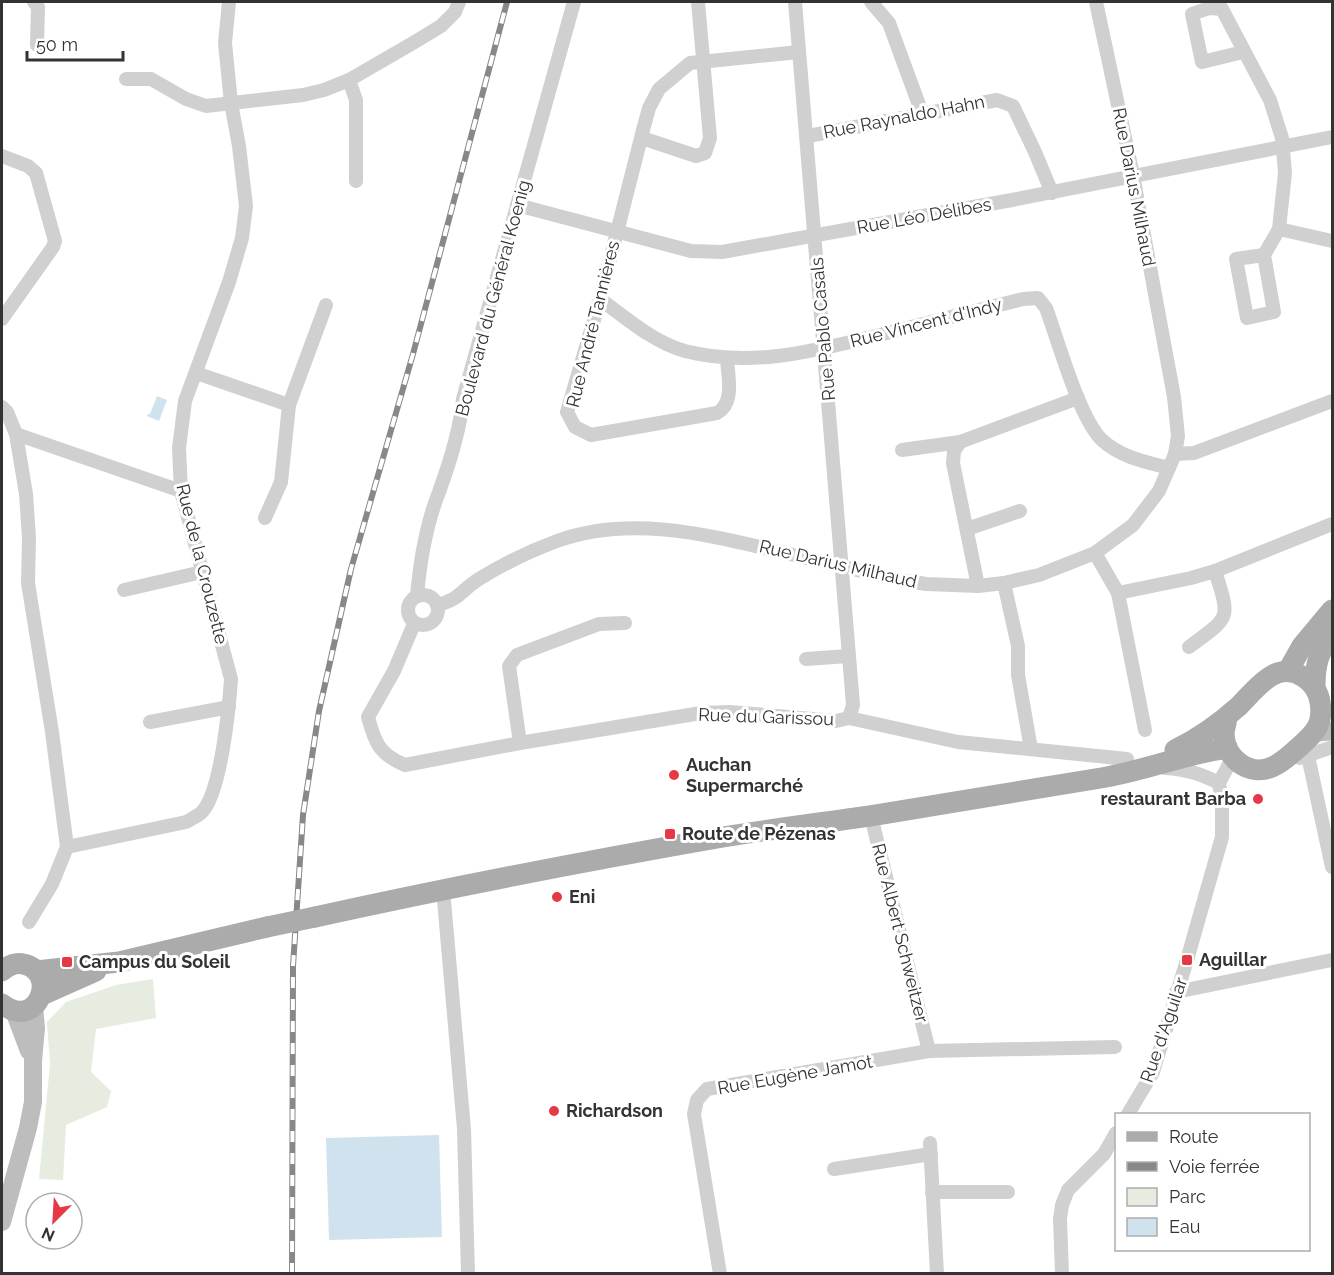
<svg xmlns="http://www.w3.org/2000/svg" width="1334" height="1275" viewBox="0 0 1334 1275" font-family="Raleway,sans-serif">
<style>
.green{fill:#e6ecdf}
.water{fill:#cfe2ee}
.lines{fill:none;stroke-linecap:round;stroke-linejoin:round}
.street{stroke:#d0d0d0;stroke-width:14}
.secondary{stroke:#bdbdbd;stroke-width:18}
.primary{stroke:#ababab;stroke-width:21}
.rail-casing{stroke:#888;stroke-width:6}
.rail{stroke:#fff;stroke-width:4;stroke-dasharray:11;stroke-linecap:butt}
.primary-bridge{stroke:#ababab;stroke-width:21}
.poi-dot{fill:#e63946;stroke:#fff;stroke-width:2}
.labels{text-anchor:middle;stroke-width:6;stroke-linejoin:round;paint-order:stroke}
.street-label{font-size:18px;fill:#333;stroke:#fff}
.poi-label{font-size:18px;font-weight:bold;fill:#333;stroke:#fff;text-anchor:start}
</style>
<rect width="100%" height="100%" fill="#fff"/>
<!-- green -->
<polygon class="green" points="153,979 156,1018 96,1029 91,1072 111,1091 107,1107 66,1125 63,1180 39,1179 50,1064 47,1022 66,1002 116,985"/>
<!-- water -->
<g class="water">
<polygon points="157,396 167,400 159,421 147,416 148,414 150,414"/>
<polygon points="439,1135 442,1237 329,1240 326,1138"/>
</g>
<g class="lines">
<!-- street -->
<g class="street">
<polyline points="34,2 38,7 37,45"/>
<polyline points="795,2 849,656 853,705 849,718"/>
<polyline points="871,2 889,23 922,113"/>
<polyline points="1243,52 1202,62 1192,14 1209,8 1222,9 1270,100 1282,138 1285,173 1279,229 1332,241"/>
<polyline points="126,79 151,79 186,99 206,106 303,95 324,90 349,80 413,43 441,26 455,12 459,2"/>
<polyline points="349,80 356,100 356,181"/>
<polyline points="808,136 997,100 1013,106 1035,152 1052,193"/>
<polyline points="642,138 696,156 705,153 710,138 698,2"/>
<polyline points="2,156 28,166 36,173 55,241 53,247 2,319"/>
<polyline points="517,205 691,251 722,252 1012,200 1332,137"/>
<polyline points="1264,255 1274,312 1247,318 1236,259 1264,255 1279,229"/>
<path d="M600,299C626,318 653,342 685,351C755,369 822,349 891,332C935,321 979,310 1023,299L1038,298L1046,308C1058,340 1079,418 1102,440C1120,457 1146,462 1169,468"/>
<path d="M727,359C728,377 735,403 717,413L591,435L575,427L567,412L600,299L643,130L649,108L659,89L690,63L799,52"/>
<polyline points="196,373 289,405"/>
<polyline points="2,407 7,412 16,434 26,494 29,538 28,583 52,732 67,847 52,884 29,922"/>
<polyline points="16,434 181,491"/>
<polyline points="902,450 960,442"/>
<polyline points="1175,454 1194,453 1332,401"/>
<polyline points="265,518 281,482 289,405 326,305"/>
<polyline points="967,529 1020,511"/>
<polyline points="1095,553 1118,593 1145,730"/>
<polyline points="1004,583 1018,646 1018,675 1031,749"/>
<polyline points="978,586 953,463 954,451 960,442 1078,398"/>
<polyline points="124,590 202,572"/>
<polyline points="1118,593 1191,578 1215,571 1332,524"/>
<circle cx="423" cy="610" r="15"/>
<path d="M417,596C420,561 426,525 439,492C450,462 460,431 463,399L574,2"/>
<path d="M437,605C460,600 461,590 479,579C503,564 530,551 557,541C629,515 705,534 777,551C818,561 860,571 901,580L926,584L978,586L1004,583L1039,575L1095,553L1133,525L1159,491L1175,454L1178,436L1174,397L1133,175L1096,2"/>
<path d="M414,624L394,671L368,717C375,743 379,754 405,765L520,743L701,713L730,712L836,721L849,718L958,742L1127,759"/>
<path d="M1189,647C1230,616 1231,621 1215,571"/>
<polyline points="806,659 849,656"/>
<polyline points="150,722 229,707"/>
<polyline points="520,743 509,666 517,655 599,624 625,623"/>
<polyline points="1308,756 1332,867"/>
<polyline points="1300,758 1332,747"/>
<path d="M1165,768C1186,769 1201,774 1219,783"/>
<polyline points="871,816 929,1051"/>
<path d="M67,847L186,822C191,819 198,816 202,812C221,792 229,708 231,679L181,491L179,448L185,401L229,282L242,238L246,206L239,146L231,103L225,43L229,2"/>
<polyline points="443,889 464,1129 468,1274"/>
<polyline points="1176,992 1332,960"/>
<polyline points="1128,1114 1153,1072 1187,960 1222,837 1222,802 1219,783 1233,757"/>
<polyline points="930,1143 937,1274"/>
<polyline points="834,1169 931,1154"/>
<polyline points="932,1192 1008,1192"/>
<polyline points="720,1274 694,1114 697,1100 707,1089 929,1051 1115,1047"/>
<polyline points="1062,1274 1060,1219 1062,1205 1068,1190 1104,1154 1116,1133"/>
</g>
<!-- secondary -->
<g class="secondary">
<polyline points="1315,733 1332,731"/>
<polyline points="14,1011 29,1051"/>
<polyline points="2,1222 28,1128 33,1102 33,1061 36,1028 34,1006"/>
</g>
<!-- primary -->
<g class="primary">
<polyline points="1288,671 1302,646 1332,610"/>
<path d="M1315,685C1315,665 1319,650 1332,635"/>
<path d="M1175,750C1199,738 1219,724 1239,706C1248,697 1262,680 1273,675C1293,664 1317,681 1320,702C1324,725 1314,734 1298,748C1290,755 1282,763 1272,767C1250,777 1225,759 1224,734C1224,729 1227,722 1227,716"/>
<path d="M315,917C451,887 586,861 723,837C772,829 821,823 870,816C947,803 1024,790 1101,778C1144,771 1185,754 1227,748"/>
<path d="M2,971C8,966 15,962 23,964C60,971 38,1032 2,1004"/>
<polyline points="36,971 119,962 267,927"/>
<polyline points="42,995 96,971"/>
</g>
<!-- rail casing -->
<g class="rail-casing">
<polyline id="rail" points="292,1274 293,966 303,815 319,711 351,569 413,354 507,2"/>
</g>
<!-- rail -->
<use href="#rail" class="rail"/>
<!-- primary-bridge -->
<polyline class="primary-bridge" points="267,927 315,917"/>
</g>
<!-- markers -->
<g class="poi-dot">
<circle cx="674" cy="775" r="6"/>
<circle cx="1258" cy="799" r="6"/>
<rect x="664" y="828" width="12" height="12" rx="3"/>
<circle cx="557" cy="897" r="6"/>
<rect x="1181" y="954" width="12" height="12" rx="3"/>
<rect x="61" y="956" width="12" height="12" rx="3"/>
<circle cx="554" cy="1111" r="6"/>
</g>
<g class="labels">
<!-- street labels -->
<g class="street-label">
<text transform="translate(904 117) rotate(-11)" y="6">Rue Raynaldo Hahn</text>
<text transform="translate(1134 187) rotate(79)" y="6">Rue Darius Milhaud</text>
<text transform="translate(924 216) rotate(-10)" y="6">Rue Léo Délibes</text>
<text transform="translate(493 298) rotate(-75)" y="6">Boulevard du Général Koenig</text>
<text transform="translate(926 323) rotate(-14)" y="6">Rue Vincent d'Indy</text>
<text transform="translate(593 324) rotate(-76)" y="6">Rue André Tannières</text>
<text transform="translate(823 329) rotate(-95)" y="6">Rue Pablo Casals</text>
<text transform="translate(202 564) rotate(76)" y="6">Rue de la Crouzette</text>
<text transform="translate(838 564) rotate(13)" y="6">Rue Darius Milhaud</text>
<text transform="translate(766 717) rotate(2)" y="6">Rue du Garissou</text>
<text transform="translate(900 933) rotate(76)" y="6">Rue Albert Schweitzer</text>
<text transform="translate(1164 1030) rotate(-71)" y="6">Rue d'Aguilar</text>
<text transform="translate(795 1075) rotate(-10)" y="6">Rue Eugène Jamot</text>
</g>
<!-- poi labels -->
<g class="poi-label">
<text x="686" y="771">Auchan<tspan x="686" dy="21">Supermarché</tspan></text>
<text x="1246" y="805" text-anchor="end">restaurant Barba</text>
<text x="682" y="840">Route de Pézenas</text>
<text x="569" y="903">Eni</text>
<text x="1199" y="966">Aguillar</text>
<text x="79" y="968">Campus du Soleil</text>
<text x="566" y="1117">Richardson</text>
</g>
</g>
<!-- border -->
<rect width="1334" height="1275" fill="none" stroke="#333333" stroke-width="6"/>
<!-- legend -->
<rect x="1115" y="1113" width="195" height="138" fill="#ffffff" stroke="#adadad" stroke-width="1.5"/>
<rect x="1127" y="1132" width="30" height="9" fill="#ababab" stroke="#adadad" stroke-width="1.5"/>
<text x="1169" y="1143" font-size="18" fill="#333333">Route</text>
<rect x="1127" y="1162" width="30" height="9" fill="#888888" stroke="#adadad" stroke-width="1.5"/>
<text x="1169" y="1173" font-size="18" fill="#333333">Voie ferrée</text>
<rect x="1127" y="1188" width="30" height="18" fill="#e6ecdf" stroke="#adadad" stroke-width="1.5"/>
<text x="1169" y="1203" font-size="18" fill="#333333">Parc</text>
<rect x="1127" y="1218" width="30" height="18" fill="#cfe2ee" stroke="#adadad" stroke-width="1.5"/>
<text x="1169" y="1233" font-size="18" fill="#333333">Eau</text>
<!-- north arrow -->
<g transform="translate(54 1221) rotate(204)"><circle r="28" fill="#ffffff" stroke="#adadad" stroke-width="1.5"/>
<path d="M0-4.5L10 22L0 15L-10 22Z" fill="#e63946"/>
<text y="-9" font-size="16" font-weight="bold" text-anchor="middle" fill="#333333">N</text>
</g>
<!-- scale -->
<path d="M27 51v9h96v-9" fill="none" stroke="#333333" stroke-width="3"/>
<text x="36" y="51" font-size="18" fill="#333333" stroke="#ffffff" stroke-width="4.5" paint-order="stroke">50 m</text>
</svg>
